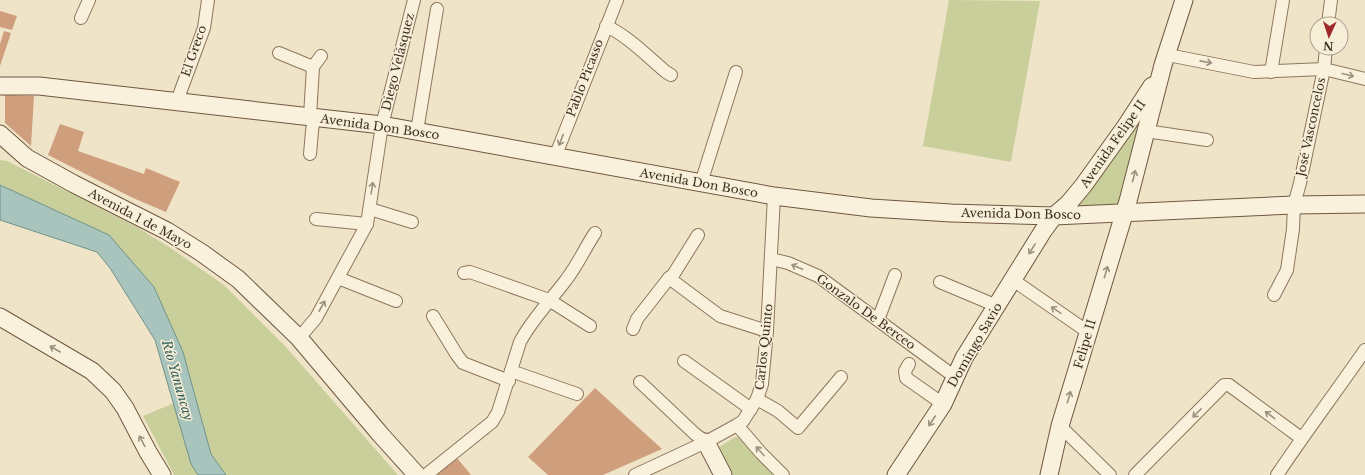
<svg xmlns="http://www.w3.org/2000/svg" width="1365" height="475" viewBox="0 0 1365 475" font-family="'Libre Baskerville',serif">
<style>
.green{fill:#c9cf9b}
.water{fill:#a9c4bc;stroke:#6f938a}
.building{fill:#cf9f7d}
.lines{fill:none;stroke-linecap:round;stroke-linejoin:round}
.street-casing{stroke:#8d765c;stroke-width:14}
.secondary-casing{stroke:#6f573f;stroke-width:19}
.street{stroke:#faf1dc;stroke-width:12}
.secondary{stroke:#faf1dc;stroke-width:17}
.oneway{stroke:#9c907e}
.labels{text-anchor:middle;stroke-width:3;stroke-linejoin:round;paint-order:stroke}
.street-label{font-size:12px;fill:#3d2e20;stroke:#f7eed8}
.water-label{font-size:13px;font-style:italic;fill:#2f5d5a;stroke:#f7eed8}
</style>
<rect width="100%" height="100%" fill="#f0e4c8"/>
<!-- green -->
<g class="green">
<polygon points="949,0 1040,1 1011,162 923,146"/>
<polygon points="1153,96 1118,208 1075,209"/>
<polygon points="0,160 7,161 137,227 172,249 224,285 285,346 398,475 226,475 211,454 183,352 109,235 0,185"/>
<polygon points="174,403 191,464 198,475 174,475 143,416"/>
<polygon points="735,437 739,437 742,440 776,475 730,475 719,452 719,447"/>
</g>
<!-- water -->
<polygon class="water" points="0,185 109,235 154,287 183,352 211,454 226,475 198,475 191,464 155,340 110,268 97,252 0,220"/>
<!-- building -->
<g class="building">
<polygon points="0,11 17,16 12,30 0,27"/>
<polygon points="4,31 11,33 0,66 0,44"/>
<polygon points="5,95 34,96 31,146 5,123"/>
<polygon points="60,124 84,132 78,151 144,174 146,168 180,182 166,212 133,198 48,155"/>
<polygon points="595,388 662,449 603,475 548,475 528,457"/>
<polygon points="457,458 471,475 437,475 438,473"/>
</g>
<g class="lines">
<!-- street casing -->
<g class="street-casing">
<g id="street">
<polyline points="81,18 89,0"/>
<polyline points="1328,24 1331,0"/>
<path d="M606,26C628,36 647,56 666,72L671,75"/>
<polyline points="279,53 313,67 310,116"/>
<polyline points="1168,55 1254,72 1324,69 1365,79"/>
<polyline points="313,67 321,56"/>
<polyline points="1271,72 1283,0"/>
<polyline points="177,101 204,28 208,0"/>
<polyline points="417,131 437,9"/>
<polyline points="1146,131 1207,140"/>
<polyline points="310,154 312,131 314,117"/>
<polyline points="555,157 617,0"/>
<polyline points="701,183 736,72"/>
<polyline points="370,209 412,222"/>
<polyline points="316,219 367,224"/>
<polyline points="771,259 788,263 818,276 955,377"/>
<polyline points="464,273 470,272 549,300 590,326"/>
<polyline points="338,278 396,301"/>
<polyline points="669,278 673,275 698,235"/>
<polyline points="1013,280 1088,332"/>
<polyline points="940,282 997,306"/>
<polyline points="1274,295 1287,270 1293,229 1294,205 1300,183 1324,69 1326,48"/>
<polyline points="433,316 457,355 463,363 509,381"/>
<polyline points="878,320 895,275"/>
<polyline points="633,329 637,319 669,278 720,316 767,331"/>
<polyline points="299,338 316,318 367,224 382,125 414,0"/>
<polyline points="684,361 751,409"/>
<polyline points="909,364 905,371 906,378 943,404"/>
<polyline points="511,371 577,394"/>
<polyline points="640,382 695,434 706,442"/>
<polyline points="757,399 778,411 798,428 841,377"/>
<polyline points="737,425 761,453 783,475"/>
<polyline points="1060,426 1110,475"/>
<path d="M426,475L492,422L498,412L520,342C532,319 551,300 566,280C577,266 585,248 595,233"/>
<polyline points="635,475 706,442 737,425 743,421 757,399 762,384 767,331 774,196"/>
<polyline points="1135,475 1224,385 1229,385 1301,438"/>
<path d="M1277,475C1305,433 1336,392 1365,350"/>
</g>
</g>
<!-- secondary casing -->
<g class="secondary-casing">
<g id="secondary">
<polyline points="0,86 39,86 382,125 774,196 871,208 951,213 1054,216 1294,205 1365,204"/>
<polyline points="0,134 27,158 74,184 167,231 202,253 238,279 299,338 380,434 417,475"/>
<polyline points="0,317 92,371 113,391 125,408 148,452 162,475"/>
<polyline points="706,442 723,475"/>
<polyline points="896,475 943,404 964,358 1043,231 1054,216 1068,204 1083,186 1126,126 1152,86"/>
<polyline points="1049,475 1060,426 1128,201 1163,65 1184,0"/>
</g>
</g>
<!-- street -->
<use href="#street" class="street"/>
<!-- secondary -->
<use href="#secondary" class="secondary"/>
</g>
<!-- one-way arrows -->
<defs><path id="oneway-shaft" d="M-6 0H5M1.5-3L5.5 0L1.5 3" fill="none" stroke-width="1.6" stroke-linecap="round" stroke-linejoin="round"/></defs>
<g class="oneway">
<use href="#oneway-shaft" transform="translate(1206 62) rotate(11)"/>
<use href="#oneway-shaft" transform="translate(1348 75) rotate(14)"/>
<use href="#oneway-shaft" transform="translate(561 140) rotate(111)"/>
<use href="#oneway-shaft" transform="translate(1134 176) rotate(-75)"/>
<use href="#oneway-shaft" transform="translate(372 188) rotate(-81)"/>
<use href="#oneway-shaft" transform="translate(1032 249) rotate(122)"/>
<use href="#oneway-shaft" transform="translate(797 267) rotate(-157)"/>
<use href="#oneway-shaft" transform="translate(1106 272) rotate(-74)"/>
<use href="#oneway-shaft" transform="translate(322 306) rotate(-61)"/>
<use href="#oneway-shaft" transform="translate(1056 310) rotate(-146)"/>
<use href="#oneway-shaft" transform="translate(55 349) rotate(-150)"/>
<use href="#oneway-shaft" transform="translate(1069 397) rotate(-74)"/>
<use href="#oneway-shaft" transform="translate(1197 413) rotate(135)"/>
<use href="#oneway-shaft" transform="translate(1270 415) rotate(-143)"/>
<use href="#oneway-shaft" transform="translate(932 421) rotate(123)"/>
<use href="#oneway-shaft" transform="translate(142 441) rotate(-118)"/>
<use href="#oneway-shaft" transform="translate(760 451) rotate(-131)"/>
</g>
<g class="labels">
<!-- street labels -->
<g class="street-label">
<text transform="translate(194 51) rotate(-71)" y="4">El Greco</text>
<text transform="translate(398 62) rotate(-76)" y="4">Diego Velásquez</text>
<text transform="translate(585 78) rotate(-69)" y="4">Pablo Picasso</text>
<text transform="translate(380 127) rotate(8)" y="4">Avenida Don Bosco</text>
<text transform="translate(1311 127) rotate(-78)" y="4">José Vasconcelos</text>
<text transform="translate(1113 144) rotate(-55)" y="4">Avenida Felipe II</text>
<text transform="translate(699 183) rotate(10)" y="4">Avenida Don Bosco</text>
<text transform="translate(1021 214) rotate(1)" y="4">Avenida Don Bosco</text>
<text transform="translate(140 219) rotate(28)" y="4">Avenida 1 de Mayo</text>
<text transform="translate(866 312) rotate(36)" y="4">Gonzalo De Berceo</text>
<text transform="translate(1085 344) rotate(-74)" y="4">Felipe II</text>
<text transform="translate(975 345) rotate(-60)" y="4">Domingo Savio</text>
<text transform="translate(764 347) rotate(-84)" y="4">Carlos Quinto</text>
</g>
<!-- water labels -->
<g class="water-label">
<text transform="translate(178 380) rotate(74)" y="5">Río Yanuncay</text>
</g>
</g>
<!-- north arrow -->
<g transform="translate(1329 36) rotate(183)"><circle r="19" fill="#f7eed8" stroke="#ada18e"/>
<path d="M0-3L7 15L0 10L-7 15Z" fill="#9e2a2b"/>
<text y="-6" font-size="11" font-weight="bold" text-anchor="middle" fill="#3d2e20">N</text>
</g>
</svg>
